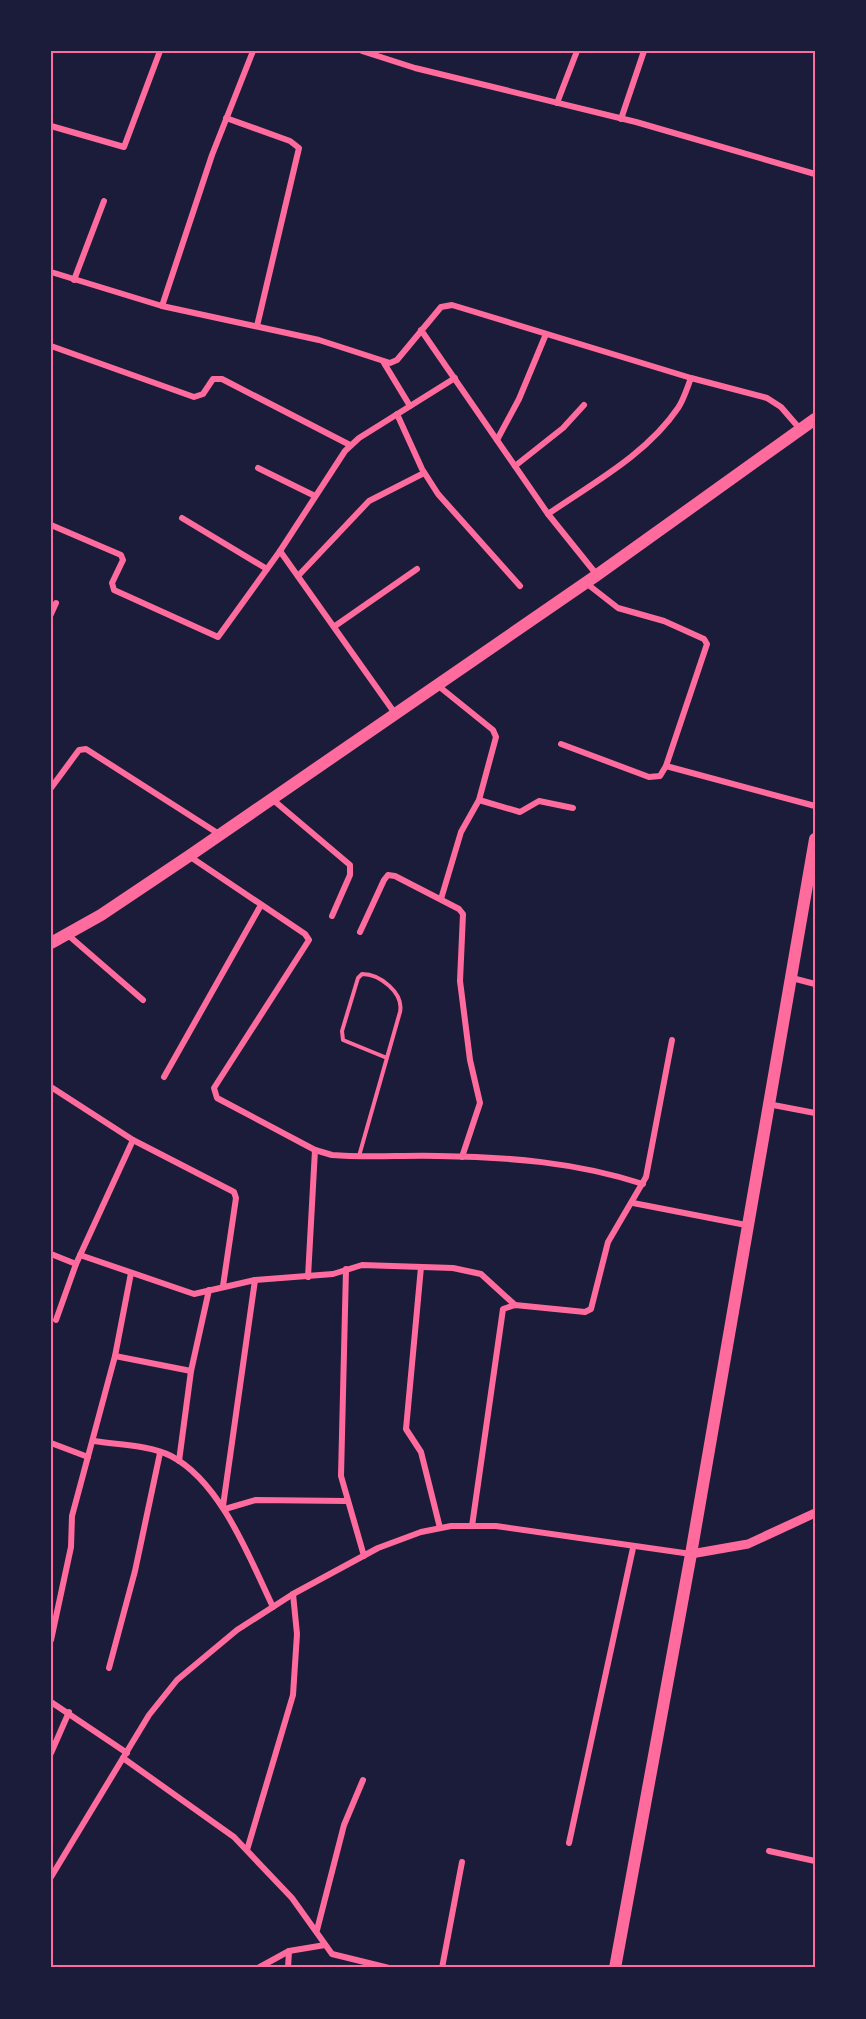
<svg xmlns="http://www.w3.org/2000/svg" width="866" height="2019" viewBox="0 0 866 2019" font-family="'PT Sans',sans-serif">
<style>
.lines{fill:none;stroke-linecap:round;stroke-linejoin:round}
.service{stroke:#ff6b9d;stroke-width:4}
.minor{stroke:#ff6b9d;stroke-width:6}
.tertiary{stroke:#ff6b9d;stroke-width:9}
.primary{stroke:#ff6b9d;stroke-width:12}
.trunk{stroke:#ff6b9d;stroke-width:12}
.neatline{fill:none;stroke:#ff6b9d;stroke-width:2}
</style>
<rect width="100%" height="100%" fill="#1b1b3a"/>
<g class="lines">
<!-- service -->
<path class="service" d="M359,1156L400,1012C404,993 380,974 362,974L358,978L342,1031L343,1040L387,1058"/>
<!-- minor -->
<g class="minor">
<polyline points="362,51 415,68 636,122 815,174"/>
<polyline points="557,103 577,51"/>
<polyline points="226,118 290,141 299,148 257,326"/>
<polyline points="621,119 644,51"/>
<polyline points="51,126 124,147 160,51"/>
<polyline points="51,272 162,306 319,340 390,363 397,360 441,307 452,305 691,378 767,398 781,407 800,429"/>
<polyline points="74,280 104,201"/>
<polyline points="162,306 212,155 253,51"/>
<polyline points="421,330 548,514 597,575"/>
<polyline points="51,346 194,397 203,394 213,379 222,379 350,445"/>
<polyline points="384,363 410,406"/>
<polyline points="397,414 422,469 438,494 520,586"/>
<polyline points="497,440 519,399 546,334"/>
<polyline points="515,466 563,428 584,405"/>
<polyline points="258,468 315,496"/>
<path d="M548,514C593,483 647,454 678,408C684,399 687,388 691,378"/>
<polyline points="182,518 267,569"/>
<polyline points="51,525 121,555 123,560 112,583 114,590 218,637 280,551 345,451 359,438 455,378"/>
<polyline points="280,551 394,712"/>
<polyline points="298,576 369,501 424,473"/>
<polyline points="51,614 56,603"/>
<polyline points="335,626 417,569"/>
<polyline points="436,684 493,730 496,737 479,800 461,832 441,899"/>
<polyline points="561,744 649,777 660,776 666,766 707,644 704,639 664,621 618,608 586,583"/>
<polyline points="666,766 815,806"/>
<polyline points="51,788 79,750 86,749 219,834"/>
<polyline points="272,799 350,865 350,875 332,916"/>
<polyline points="479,800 520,812 539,801 573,808"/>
<path d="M189,856L305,934L309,940L214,1088L217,1098L315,1150L332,1155C367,1158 403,1155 438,1156C509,1157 575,1162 643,1184"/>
<polyline points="360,932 384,880 388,875 395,876 459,909 463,914 460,981 470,1060 480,1103 462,1157"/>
<polyline points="68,935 143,1000"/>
<polyline points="792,978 815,984"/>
<polyline points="164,1077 261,905"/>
<polyline points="51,1087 133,1140 234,1192 236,1198 223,1286"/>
<polyline points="768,1104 815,1113"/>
<polyline points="633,1203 746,1225"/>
<polyline points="51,1254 76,1264"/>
<polyline points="80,1255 194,1294 255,1280 333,1274 362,1265 453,1268 481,1274 515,1305"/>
<polyline points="421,1267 406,1429 421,1452 440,1528"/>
<polyline points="346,1269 341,1476 364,1556"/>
<polyline points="308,1277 315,1150"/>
<polyline points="56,1320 76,1264 133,1140"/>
<polyline points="115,1356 191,1371"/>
<path d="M94,1441C118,1445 150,1445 171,1456C221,1482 250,1559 273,1607"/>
<polyline points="51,1443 88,1457"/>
<polyline points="179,1461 191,1371 209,1290"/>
<polyline points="223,1506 255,1280"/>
<polyline points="225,1509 256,1500 346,1501"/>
<polyline points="472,1526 503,1309 515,1305 585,1312 591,1309 608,1242 646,1177 672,1040"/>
<polyline points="51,1640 71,1547 72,1516 115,1356 131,1273"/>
<polyline points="109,1668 135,1571 160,1453"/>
<polyline points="51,1702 127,1753"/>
<polyline points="51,1753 69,1712"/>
<polyline points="123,1758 234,1837 292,1898 332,1954 389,1968"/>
<polyline points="569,1843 633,1548"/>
<polyline points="247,1850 293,1695 297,1634 293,1594"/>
<polyline points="769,1851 815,1861"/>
<polyline points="51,1877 149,1715 177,1680 237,1630 293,1594 378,1548 421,1532 451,1526 496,1526 691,1554"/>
<polyline points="317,1930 344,1825 363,1780"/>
<polyline points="258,1968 289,1951 325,1945"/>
<polyline points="288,1968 289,1951"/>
<polyline points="442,1968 462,1862"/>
</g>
<!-- tertiary -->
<polyline class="tertiary" points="691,1554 748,1544 815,1513"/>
<!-- primary -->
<polyline class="primary" points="51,943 101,915 189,856 597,575 815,419"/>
<!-- trunk -->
<polyline class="trunk" points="615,1968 691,1554 815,839"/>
</g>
<!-- border -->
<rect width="866" height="2019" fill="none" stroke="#1b1b3a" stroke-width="105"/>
<rect x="52" y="52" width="762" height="1914" class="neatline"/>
</svg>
